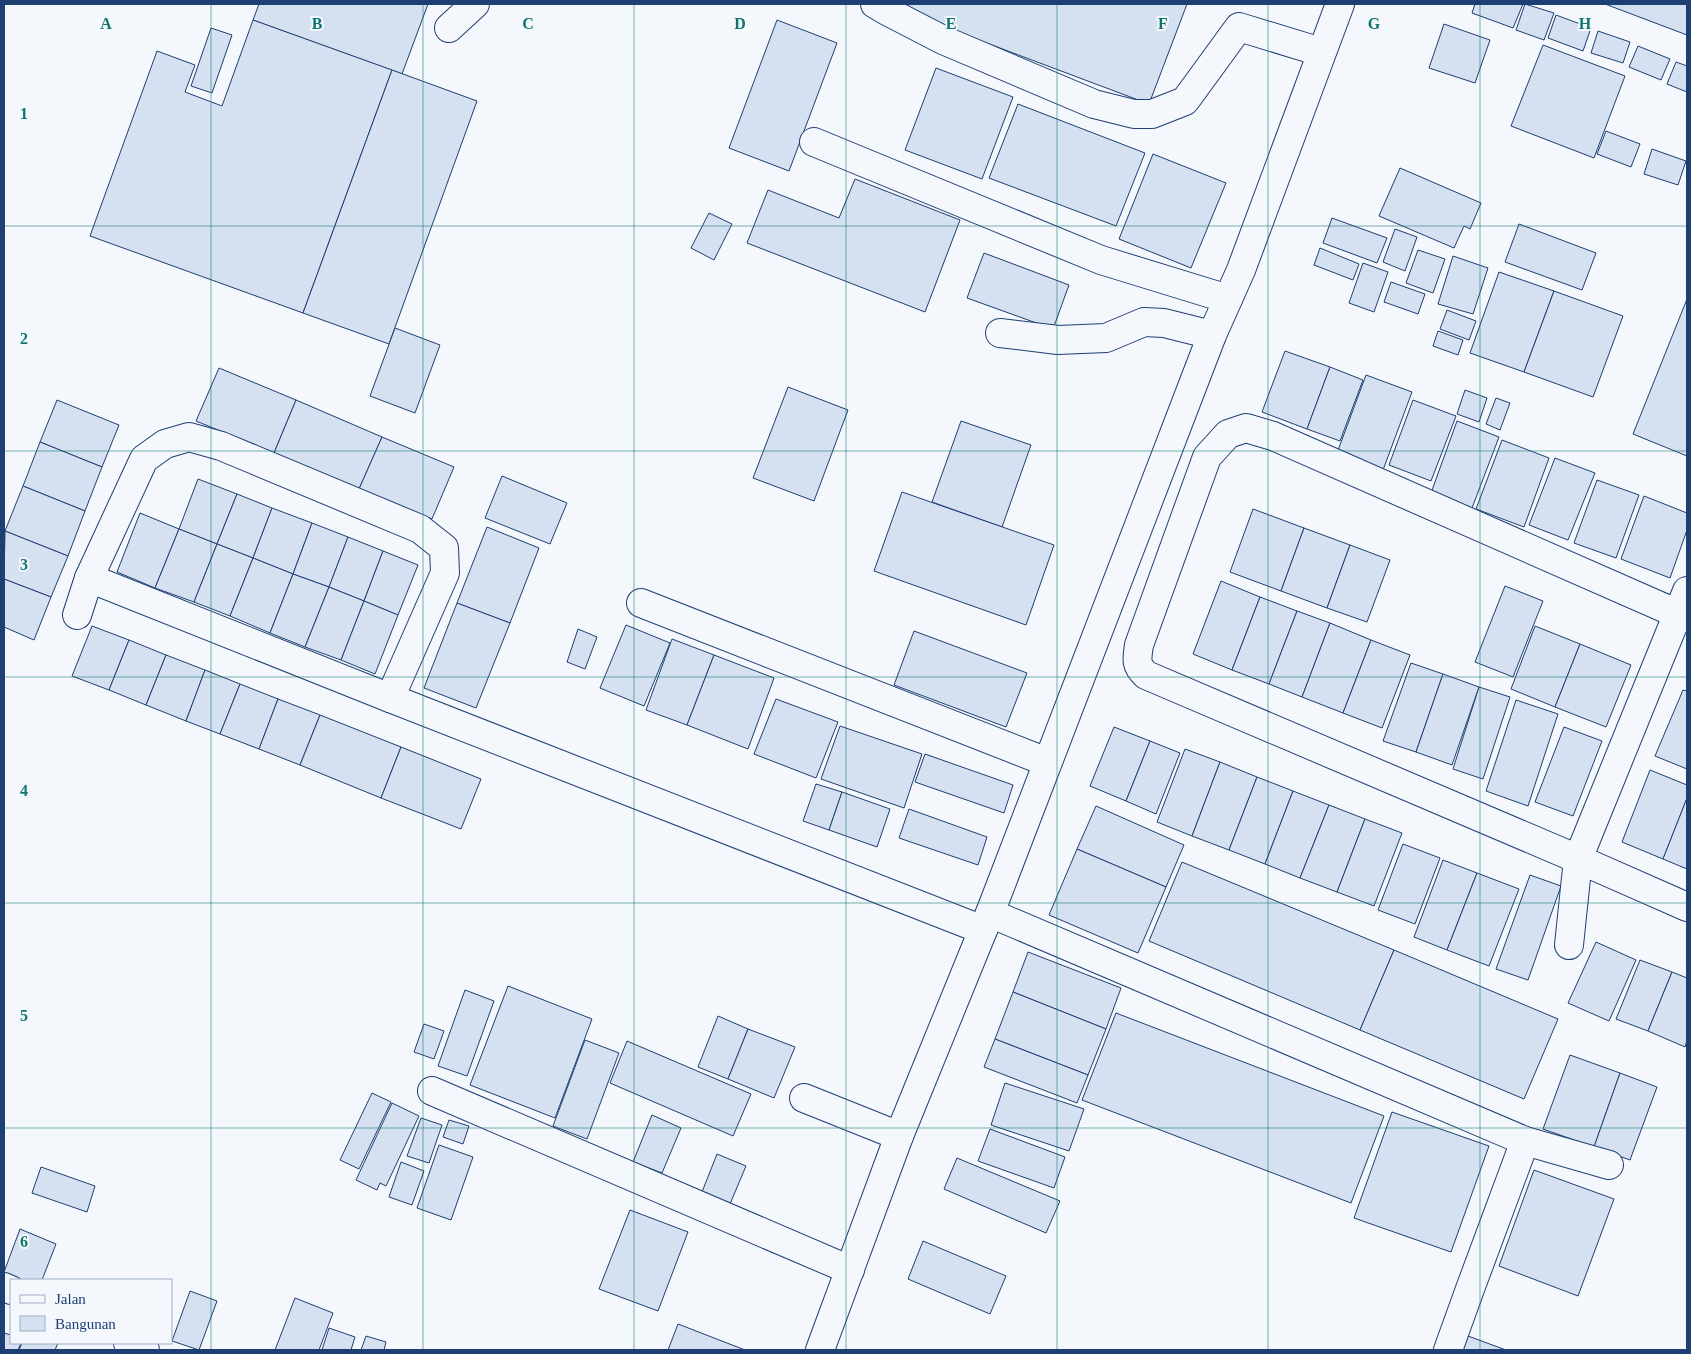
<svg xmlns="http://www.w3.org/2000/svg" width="1691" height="1354" viewBox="0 0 1691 1354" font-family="'Times New Roman',serif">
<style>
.building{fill:#d5e0f0;stroke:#1d3f73}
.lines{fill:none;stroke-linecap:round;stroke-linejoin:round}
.minor-casing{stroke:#1d3f73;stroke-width:30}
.minor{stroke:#f4f7fb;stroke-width:28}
.grid{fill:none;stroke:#0f766e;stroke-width:1;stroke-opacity:0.55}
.grid-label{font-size:16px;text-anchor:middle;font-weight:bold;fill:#0f766e;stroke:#f4f7fb;stroke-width:4;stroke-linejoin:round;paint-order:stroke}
</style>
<rect width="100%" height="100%" fill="#f4f7fb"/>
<!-- building -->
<g class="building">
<polygon points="259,4 428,4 402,74 253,20"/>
<polygon points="898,4 1187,4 1149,104 896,9"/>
<polygon points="1475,4 1523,4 1513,28 1472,13"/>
<polygon points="1525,4 1554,13 1544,40 1516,30"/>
<polygon points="1605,4 1687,4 1687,35"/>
<polygon points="1556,15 1591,28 1583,51 1548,38"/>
<polygon points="253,20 392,70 303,313 90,236 157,51 195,65 185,92 222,106"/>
<polygon points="777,20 837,43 789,171 729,148"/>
<polygon points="1444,24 1490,40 1475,83 1429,68"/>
<polygon points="211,28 232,35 212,93 191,86"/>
<polygon points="1598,31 1630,42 1623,63 1591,53"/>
<polygon points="1543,45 1625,76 1594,158 1511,126"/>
<polygon points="1638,46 1670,59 1661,80 1629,67"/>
<polygon points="1676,62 1687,66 1687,92 1667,84"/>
<polygon points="936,68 1013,97 982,179 905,150"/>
<polygon points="392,70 477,101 389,344 303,313"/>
<polygon points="1018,104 1145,153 1116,226 989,178"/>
<polygon points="1606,131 1640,144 1631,167 1597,154"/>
<polygon points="1652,149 1686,161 1678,185 1644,174"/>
<polygon points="1153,154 1226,183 1191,268 1119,239"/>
<polygon points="1400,168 1481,203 1470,229 1464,226 1454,248 1379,216"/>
<polygon points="855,179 960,220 925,312 747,243 768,190 839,218"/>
<polygon points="709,213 732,224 714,260 691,248"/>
<polygon points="1332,218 1387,238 1377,263 1323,243"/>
<polygon points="1519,224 1596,253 1582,290 1505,262"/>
<polygon points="1395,229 1417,237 1405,271 1383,262"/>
<polygon points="1320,248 1359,264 1353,280 1314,265"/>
<polygon points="1418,250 1445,259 1433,293 1406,283"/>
<polygon points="984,253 1069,285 1053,329 967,298"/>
<polygon points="1453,256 1488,268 1473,314 1438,304"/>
<polygon points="1363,263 1388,272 1374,312 1349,303"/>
<polygon points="1499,272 1554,291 1524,372 1470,353"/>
<polygon points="1391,282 1425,294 1418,314 1384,302"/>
<polygon points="1554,291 1623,316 1593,397 1524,372"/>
<polygon points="1687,299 1687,456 1633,434"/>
<polygon points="1447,310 1476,321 1469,340 1440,329"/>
<polygon points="395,328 440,345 415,413 370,396"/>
<polygon points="1438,331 1463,340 1458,355 1433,346"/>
<polygon points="1285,351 1330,367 1307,429 1262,412"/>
<polygon points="1330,367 1363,380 1340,441 1307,429"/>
<polygon points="219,368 296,400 274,453 196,421"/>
<polygon points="1366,375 1412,392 1383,470 1337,453"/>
<polygon points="788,387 848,410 814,501 753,478"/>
<polygon points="1465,390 1487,398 1479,422 1457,414"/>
<polygon points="1496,398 1510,403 1500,430 1486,424"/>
<polygon points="57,400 119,425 102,467 40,442"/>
<polygon points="296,400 382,437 359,489 274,453"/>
<polygon points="1413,400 1456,416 1431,481 1389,465"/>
<polygon points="961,421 1031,445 1002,527 932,502"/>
<polygon points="1457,421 1499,437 1472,508 1431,493"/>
<polygon points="382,437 454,467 432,519 359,489"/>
<polygon points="1502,440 1549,458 1524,527 1476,509"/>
<polygon points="40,442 102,467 85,511 23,486"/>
<polygon points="1555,458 1595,473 1568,540 1529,525"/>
<polygon points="502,476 567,503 550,544 485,518"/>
<polygon points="198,479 237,494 217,544 179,529"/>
<polygon points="1597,480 1639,495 1616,558 1574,543"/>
<polygon points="23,486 85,511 68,556 5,531"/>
<polygon points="902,492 1054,545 1026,625 874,571"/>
<polygon points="237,494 272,508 253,558 217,544"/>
<polygon points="1644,496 1687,513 1687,530 1670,578 1621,559"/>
<polygon points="272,508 312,523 293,574 253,558"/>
<polygon points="1253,509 1304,528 1281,591 1230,572"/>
<polygon points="140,513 179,529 155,588 117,572"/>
<polygon points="312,523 348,537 329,587 293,574"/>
<polygon points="487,527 539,548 510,623 457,603"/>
<polygon points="1304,528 1350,545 1327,608 1281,591"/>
<polygon points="179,529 217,544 194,602 155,588"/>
<polygon points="5,531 68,556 51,597 4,579"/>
<polygon points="348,537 383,551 364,601 329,587"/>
<polygon points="217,544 253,558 230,616 194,602"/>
<polygon points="1350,545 1390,560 1367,622 1327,608"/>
<polygon points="383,551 418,565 398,615 364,601"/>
<polygon points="253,558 293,574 270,633 230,616"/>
<polygon points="293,574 329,587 305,647 270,633"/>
<polygon points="4,579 51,597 34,640 4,627"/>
<polygon points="1221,581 1260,597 1232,670 1193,654"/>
<polygon points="1505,586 1543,601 1513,677 1475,662"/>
<polygon points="329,587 364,601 341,660 305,647"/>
<polygon points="1260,597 1297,611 1269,684 1232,670"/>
<polygon points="364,601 398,615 375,674 341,660"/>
<polygon points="457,603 510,623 476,708 424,688"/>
<polygon points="1297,611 1330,623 1302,697 1269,684"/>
<polygon points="1330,623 1371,640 1343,713 1302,697"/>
<polygon points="626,625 670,643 644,706 600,688"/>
<polygon points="92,626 129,640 109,690 72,676"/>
<polygon points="1535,626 1580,644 1555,707 1511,689"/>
<polygon points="578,629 597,637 585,669 567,662"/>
<polygon points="914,631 1027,673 1006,727 894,685"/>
<polygon points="672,639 714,655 687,725 646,710"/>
<polygon points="129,640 166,655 146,705 109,690"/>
<polygon points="1371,640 1410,655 1382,728 1343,713"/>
<polygon points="1580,644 1631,665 1606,727 1555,707"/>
<polygon points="166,655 205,670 186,721 146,705"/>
<polygon points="714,655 774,678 748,749 687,725"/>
<polygon points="1411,663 1443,674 1416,752 1383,741"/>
<polygon points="205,670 240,684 220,734 186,721"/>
<polygon points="1443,674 1479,687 1452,765 1416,752"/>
<polygon points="240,684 278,699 259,749 220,734"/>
<polygon points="1479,687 1510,697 1483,779 1453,769"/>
<polygon points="1683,690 1687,691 1687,769 1655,756"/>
<polygon points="278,699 320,715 300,765 259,749"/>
<polygon points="776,699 838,722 816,778 754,754"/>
<polygon points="1516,700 1558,714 1528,806 1486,791"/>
<polygon points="320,715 401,747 381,798 300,765"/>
<polygon points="840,726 922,754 904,808 821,779"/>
<polygon points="1114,727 1150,741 1126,801 1090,786"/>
<polygon points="1564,727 1602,741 1573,816 1535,802"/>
<polygon points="1150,741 1180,753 1156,814 1126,801"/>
<polygon points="401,747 481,779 461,829 381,798"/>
<polygon points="1185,749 1220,762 1192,836 1157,822"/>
<polygon points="925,754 1013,785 1004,813 915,782"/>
<polygon points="1220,762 1257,777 1229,850 1192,836"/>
<polygon points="1650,770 1687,785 1687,798 1663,859 1622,842"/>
<polygon points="1257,777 1293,791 1265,864 1229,850"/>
<polygon points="816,784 842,792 829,830 803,821"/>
<polygon points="1293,791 1329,805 1300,878 1265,864"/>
<polygon points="842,792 890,809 877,847 829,830"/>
<polygon points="1687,798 1687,869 1663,859"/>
<polygon points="1329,805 1365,819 1337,892 1300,878"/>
<polygon points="1096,806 1184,845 1166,887 1077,849"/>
<polygon points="909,809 987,837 978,865 899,838"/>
<polygon points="1365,819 1402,833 1374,906 1337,892"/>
<polygon points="1403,844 1440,858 1415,924 1378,910"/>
<polygon points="1077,849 1166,887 1138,953 1049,915"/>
<polygon points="1443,860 1477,873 1447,950 1414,937"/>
<polygon points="1182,862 1394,950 1360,1030 1149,941"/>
<polygon points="1477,873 1519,889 1489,966 1447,950"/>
<polygon points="1530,875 1561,886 1528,980 1496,969"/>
<polygon points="1596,942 1636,960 1609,1021 1568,1003"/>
<polygon points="1394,950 1558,1019 1524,1099 1360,1030"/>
<polygon points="1028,952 1121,988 1106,1029 1013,992"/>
<polygon points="1640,960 1672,972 1648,1031 1616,1019"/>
<polygon points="1672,972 1687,978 1687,1040 1685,1047 1648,1031"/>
<polygon points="508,986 592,1019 555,1118 470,1085"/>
<polygon points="465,990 494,1001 467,1076 438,1066"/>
<polygon points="1013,992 1106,1029 1088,1075 995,1039"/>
<polygon points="1116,1013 1384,1116 1351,1203 1082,1100"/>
<polygon points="718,1016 748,1029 728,1079 698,1067"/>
<polygon points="424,1024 444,1031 434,1059 414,1052"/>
<polygon points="748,1029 795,1047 774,1098 728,1079"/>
<polygon points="995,1039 1088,1075 1077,1103 984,1067"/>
<polygon points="585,1040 619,1053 587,1139 553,1126"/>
<polygon points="627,1041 751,1094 733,1136 610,1083"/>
<polygon points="1570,1055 1620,1073 1594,1147 1543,1129"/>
<polygon points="1620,1073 1657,1087 1630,1160 1594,1147"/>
<polygon points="1005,1083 1084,1109 1069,1151 991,1125"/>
<polygon points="372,1093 391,1102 359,1169 340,1160"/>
<polygon points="392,1103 419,1116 386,1186 380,1183 377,1190 356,1180"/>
<polygon points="1392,1112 1489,1146 1451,1252 1354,1218"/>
<polygon points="652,1115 681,1128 662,1173 633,1162"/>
<polygon points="421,1118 442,1125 429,1163 407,1156"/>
<polygon points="449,1120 469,1126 463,1144 443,1137"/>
<polygon points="990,1129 1065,1157 1054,1188 978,1161"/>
<polygon points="439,1145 473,1157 451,1220 417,1208"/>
<polygon points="717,1154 746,1166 730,1204 702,1192"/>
<polygon points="957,1158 1060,1201 1046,1233 944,1189"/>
<polygon points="401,1162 424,1171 412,1205 389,1197"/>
<polygon points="41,1167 95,1186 87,1212 32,1193"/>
<polygon points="1534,1170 1614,1199 1578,1296 1499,1266"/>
<polygon points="630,1210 688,1232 658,1311 599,1289"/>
<polygon points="20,1229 56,1244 42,1280 4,1279 4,1272"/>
<polygon points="923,1241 1006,1276 990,1314 908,1279"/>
<polygon points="190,1291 217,1301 199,1350 172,1341"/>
<polygon points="295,1298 333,1313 319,1350 275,1350"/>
<polygon points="678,1324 745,1350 668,1350"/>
<polygon points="329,1328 355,1337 351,1350 322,1350"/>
<polygon points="4,1333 11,1335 11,1343 21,1343 18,1350 4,1350"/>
<polygon points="366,1336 386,1342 384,1350 361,1350"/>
<polygon points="1468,1336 1506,1350 1463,1350"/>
<polygon points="22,1343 58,1343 55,1350 19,1350"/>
</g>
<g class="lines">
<!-- minor casing -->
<g class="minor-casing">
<g id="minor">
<polyline points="875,4 885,10 943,40 1094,104 1134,114 1152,114 1185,101 1239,27 1321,52"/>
<polyline points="449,28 475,4"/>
<polyline points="814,142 1101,260 1228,299"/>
<polyline points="1000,333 1058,340 1106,338 1144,322 1164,323 1212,335"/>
<polyline points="89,578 390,698 983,930"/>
<polyline points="641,603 1047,762"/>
<polyline points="77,615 89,578 144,459 165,444 189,437 221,446 420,529 444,548 445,573 390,698"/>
<path d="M1687,618L1273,436L1246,428L1228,434L1207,457L1139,645C1137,659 1135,665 1146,675L1578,859L1687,907"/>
<polyline points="990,913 1525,1141 1609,1165"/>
<polyline points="1569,945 1578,859 1687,591"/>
<polyline points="432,1091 850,1270"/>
<polyline points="804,1098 899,1136"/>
<polyline points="4,1287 11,1290"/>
<polyline points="128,1343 145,1350"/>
<polyline points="820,1350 899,1136 983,930 990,913 1212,335 1241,270 1340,4"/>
<polyline points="1448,1350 1470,1289 1525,1141"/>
</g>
</g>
<!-- minor -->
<use href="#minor" class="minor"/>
</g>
<!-- grid -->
<path class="grid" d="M211,4V1350M423,4V1350M634,4V1350M846,4V1350M1057,4V1350M1268,4V1350M1480,4V1350M4,226H1687M4,451H1687M4,677H1687M4,903H1687M4,1128H1687"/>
<g class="grid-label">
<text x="106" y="29">A</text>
<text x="317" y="29">B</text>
<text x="528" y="29">C</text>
<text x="740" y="29">D</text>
<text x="951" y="29">E</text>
<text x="1163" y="29">F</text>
<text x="1374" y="29">G</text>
<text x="1585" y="29">H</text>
<text x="24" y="119">1</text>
<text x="24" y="344">2</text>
<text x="24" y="570">3</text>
<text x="24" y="796">4</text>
<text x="24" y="1021">5</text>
<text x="24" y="1247">6</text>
</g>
<!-- border -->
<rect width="1691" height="1354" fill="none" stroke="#1d3f73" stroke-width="10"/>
<!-- legend -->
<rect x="10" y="1279" width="162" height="65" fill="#f4f7fb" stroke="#9eadc5"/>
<rect x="20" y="1295" width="25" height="8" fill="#f4f7fb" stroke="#9eadc5"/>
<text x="55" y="1304" font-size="15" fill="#1d3f73">Jalan</text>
<rect x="20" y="1316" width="25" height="15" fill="#d5e0f0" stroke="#9eadc5"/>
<text x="55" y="1329" font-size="15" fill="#1d3f73">Bangunan</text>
</svg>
